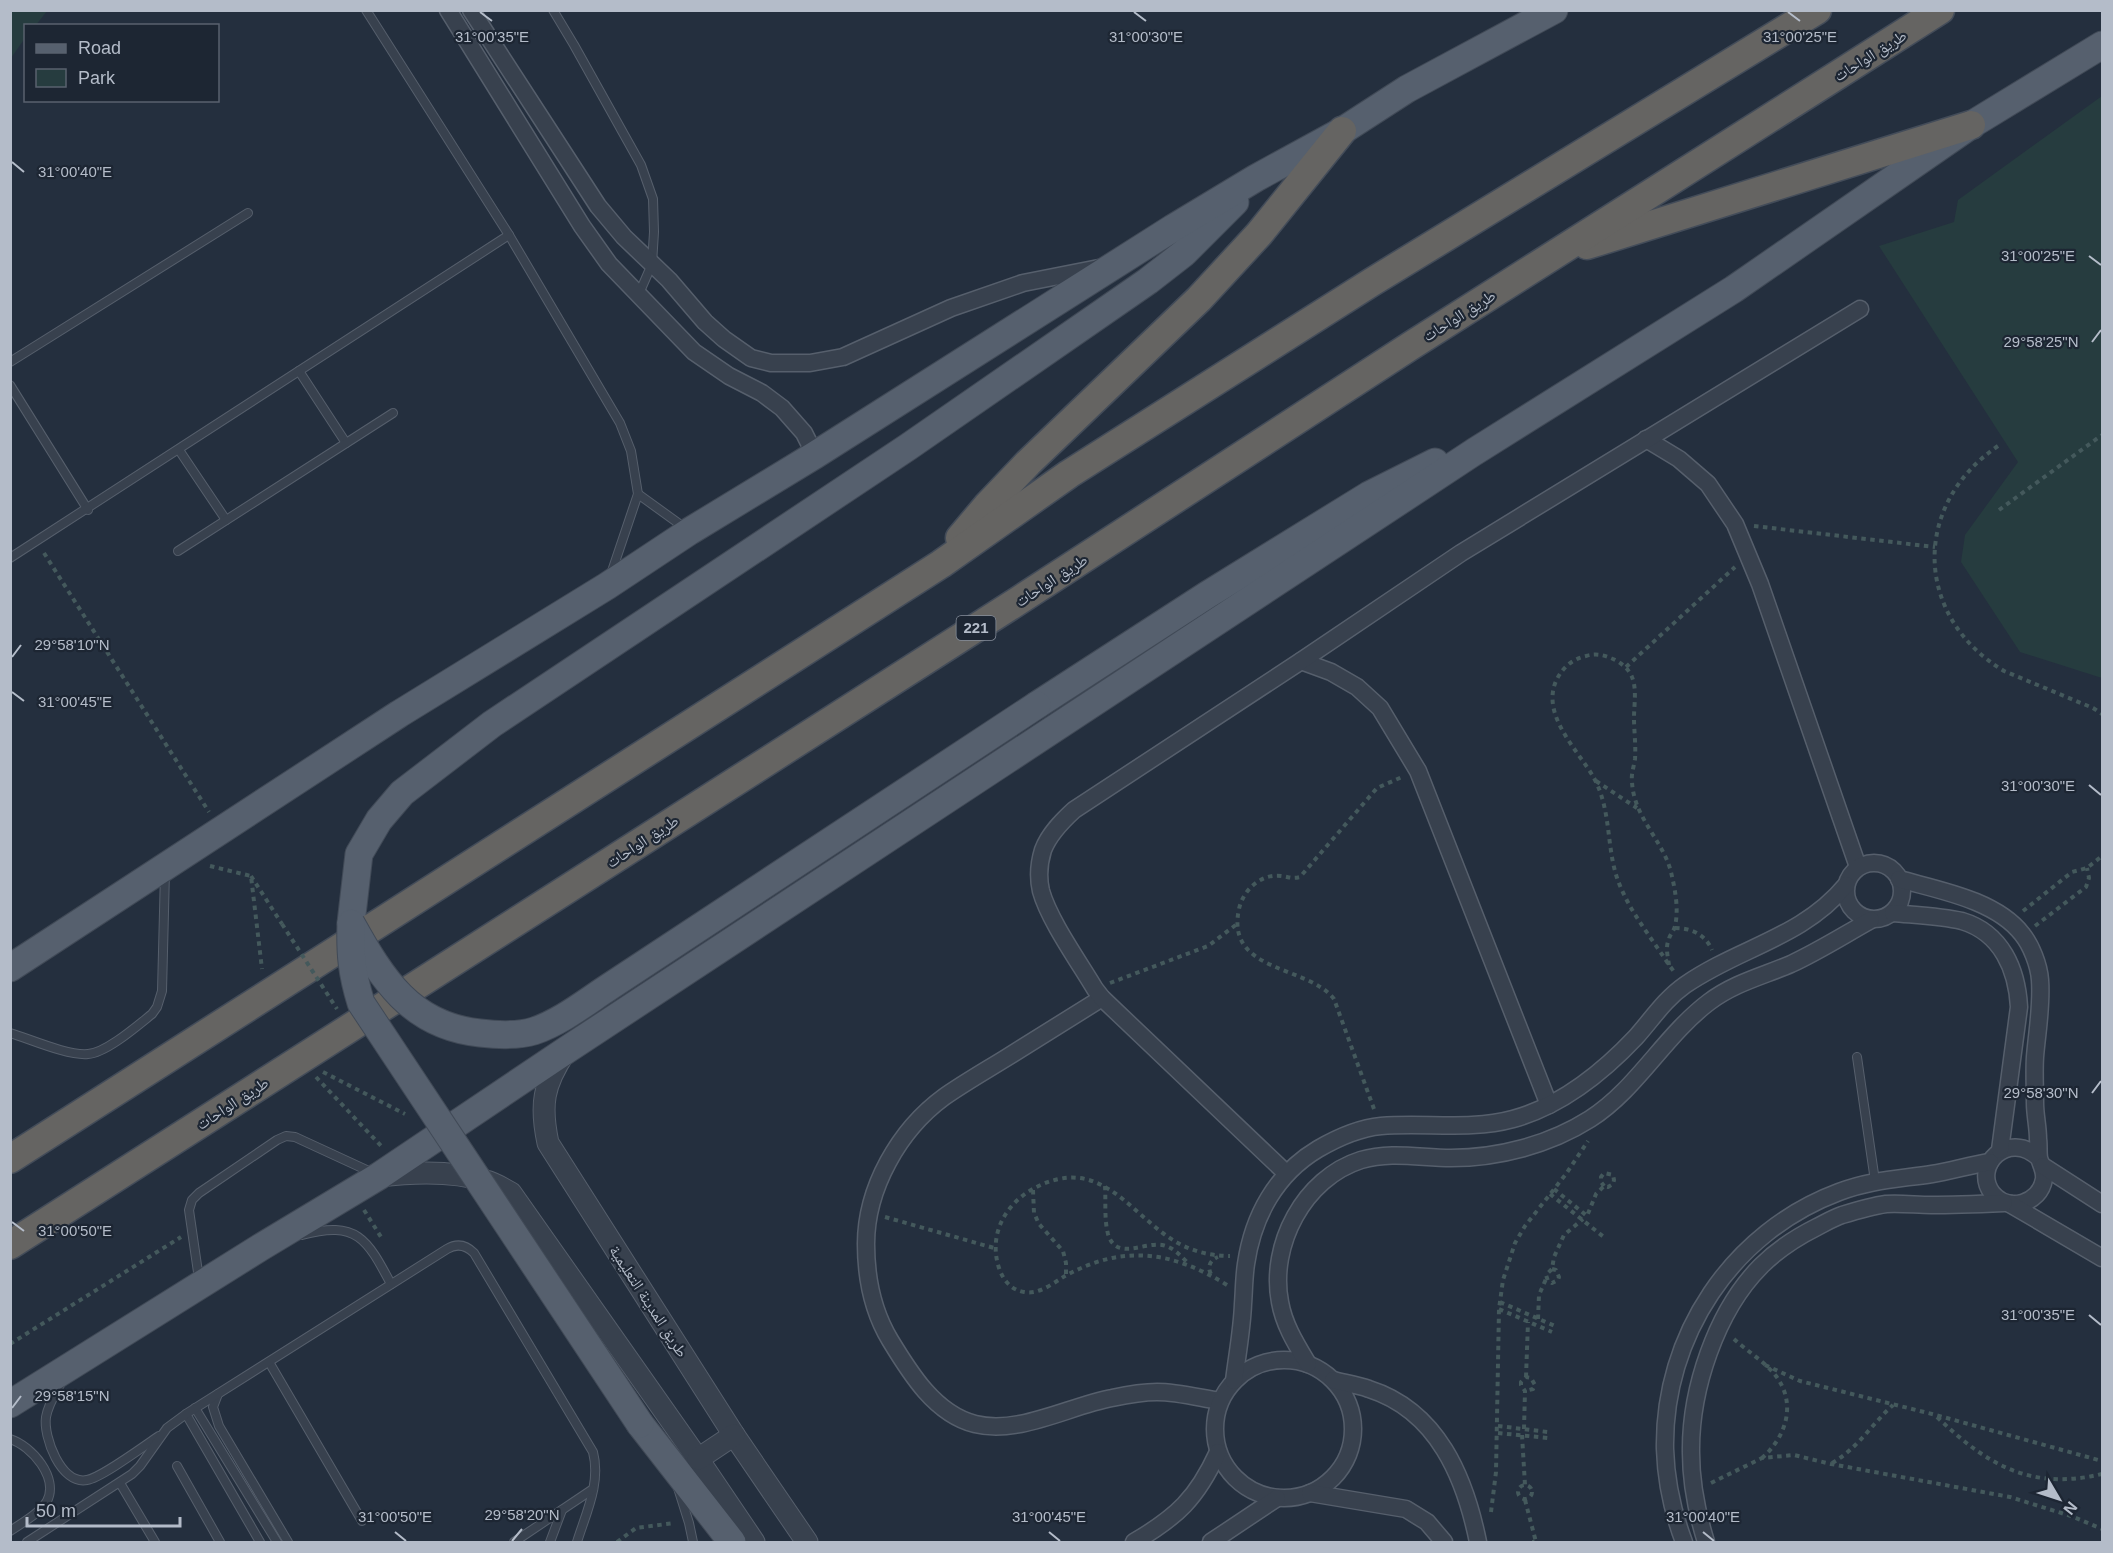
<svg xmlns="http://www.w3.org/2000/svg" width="2113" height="1553" viewBox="0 0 2113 1553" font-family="Arial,'Noto Naskh Arabic',sans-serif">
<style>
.green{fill:#263c3f}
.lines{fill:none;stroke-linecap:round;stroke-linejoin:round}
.service-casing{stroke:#565f6c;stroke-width:10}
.minor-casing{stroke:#565f6c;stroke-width:19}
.tertiary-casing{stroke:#565f6c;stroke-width:23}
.primary-casing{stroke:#414a57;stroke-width:29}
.trunk-casing{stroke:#434c59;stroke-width:31}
.path{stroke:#44595c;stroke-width:4;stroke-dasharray:4.5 4.5;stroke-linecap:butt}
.service{stroke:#38414e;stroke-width:8}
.minor{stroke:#38414e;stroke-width:16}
.tertiary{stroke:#38414e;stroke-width:21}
.primary{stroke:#56606e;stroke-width:27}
.trunk{stroke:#656462;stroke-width:28}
.primary-bridge-casing{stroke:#414a57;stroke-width:29;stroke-linecap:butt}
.path-bridge{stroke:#44595c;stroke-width:4;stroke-dasharray:4.5 4.5;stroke-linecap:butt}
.primary-bridge{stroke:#56606e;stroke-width:27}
.ticks{fill:none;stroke:#b4bcc9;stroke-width:2}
.labels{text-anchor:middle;stroke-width:4.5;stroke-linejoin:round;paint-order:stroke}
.shield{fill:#1d2633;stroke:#878f9c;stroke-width:1.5}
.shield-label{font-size:15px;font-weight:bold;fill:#b4bcc9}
.street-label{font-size:16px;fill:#b4bcc9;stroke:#1d2633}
.ticks-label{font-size:15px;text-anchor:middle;fill:#b4bcc9;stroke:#1d2633;stroke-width:4.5;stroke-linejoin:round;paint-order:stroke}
</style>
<rect width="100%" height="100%" fill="#242f3e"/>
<!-- green -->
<g class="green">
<polygon points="11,10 47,11 36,25 26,26 25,38 11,58"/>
<polygon points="2102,96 2102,678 2020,652 1961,562 1965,535 2018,462 1879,246 1954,222 1958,200"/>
</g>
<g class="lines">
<!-- service casing -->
<g class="service-casing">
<g id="service">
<polyline points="366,10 509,235 620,423 631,451 638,494 611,574"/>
<polyline points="553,10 574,45 641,165 653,199 654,232 652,264 638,296"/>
<polyline points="10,362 248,213"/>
<polyline points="299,371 346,443"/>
<polyline points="10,385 88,510"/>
<polyline points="179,450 226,520"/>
<polyline points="638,494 685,528"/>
<polyline points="178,551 393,413"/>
<polyline points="10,558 509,235"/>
<path d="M10,1033C30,1039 68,1056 88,1054C106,1053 137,1026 152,1014L157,1007L162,991L165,872"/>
<polyline points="1857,1057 1875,1181"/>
<path d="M302,1235C357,1220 367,1239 391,1284"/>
<polyline points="199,1279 189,1210 192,1200 199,1193 277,1140 286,1136 295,1137 373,1173"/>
<polyline points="269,1362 362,1521"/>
<path d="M61,1383C55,1394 48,1405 46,1417C43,1437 61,1485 87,1480C101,1478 144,1446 159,1436"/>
<polyline points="218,1394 213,1407 219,1426 288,1542"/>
<polyline points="195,1408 277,1542"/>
<polyline points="186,1414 260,1542"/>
<path d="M10,1439C32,1446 59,1478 47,1501C40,1513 22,1523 10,1531"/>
<polyline points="177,1466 220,1542"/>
<polyline points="120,1483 155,1542"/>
<polyline points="678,1488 689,1523 693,1542"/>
<path d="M27,1542L132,1474L140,1466L167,1428L186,1414L447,1249C457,1243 466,1245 474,1253L593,1452C601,1483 586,1513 577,1542"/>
<polyline points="514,1542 593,1489"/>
<polyline points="550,1542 562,1510"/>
</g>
</g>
<!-- minor casing -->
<g class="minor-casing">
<g id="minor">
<polyline points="448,10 582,226 609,264 694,352 729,376 762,393 782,408 804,433 815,455"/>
<polyline points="471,10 598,206 624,237 669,280 705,322 724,339 751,358 771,363 810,363 843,357 951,308 1023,283 1099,268"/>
<polyline points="1646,439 1679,459 1708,484 1735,524 1760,584 1858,867"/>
<polyline points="1301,661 1331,672 1357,687 1380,708 1418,771 1549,1105"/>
<circle cx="1874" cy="891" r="28"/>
<path d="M1899,879C1938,890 1996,900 2022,934C2031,945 2039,965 2040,980C2042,1006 2037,1032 2035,1057C2034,1072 2035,1088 2035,1103C2035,1115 2038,1127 2038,1139C2039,1145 2038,1152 2039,1158C2041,1165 2045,1171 2044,1179C2040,1204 2008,1213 1992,1193C1972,1166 2008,1129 2039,1158"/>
<path d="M1893,913C1914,915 1941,916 1962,921C2002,933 2017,970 2019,1007L2000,1150"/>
<path d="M1102,998C1070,1018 1038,1038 1006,1058C985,1071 964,1083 944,1097C899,1130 866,1188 866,1244C866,1278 872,1310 890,1340C910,1373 935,1414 975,1424C1019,1435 1069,1406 1112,1398C1126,1395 1143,1392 1157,1392C1178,1392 1200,1398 1220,1401"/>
<polyline points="2043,1166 2102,1204"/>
<path d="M1286,1173L1102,998L1095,989C1079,962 1049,920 1041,891C1038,878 1039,863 1043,850C1049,834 1062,821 1074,810L1301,661L1461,553L1860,309"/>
<polyline points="2010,1204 2102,1258"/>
<circle cx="1284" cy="1429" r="69"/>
<path d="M1308,1364C1296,1344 1284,1325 1280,1302C1269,1245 1304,1178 1361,1160C1391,1151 1421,1158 1451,1158C1498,1158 1549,1145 1590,1119C1637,1089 1664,1036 1709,1002C1734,983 1763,976 1791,964C1819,951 1844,935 1871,920"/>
<path d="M1333,1380C1345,1383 1358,1385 1369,1389C1438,1411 1465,1478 1478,1542"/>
<path d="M1234,1381C1237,1356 1242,1330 1243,1304C1244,1291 1244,1277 1246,1264C1253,1216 1276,1174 1318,1149C1337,1138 1359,1128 1381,1126C1425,1122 1469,1131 1513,1119C1561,1106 1602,1073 1636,1037C1652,1019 1665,999 1685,985C1740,947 1802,938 1846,885"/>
<polyline points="1310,1493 1406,1509 1427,1522 1444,1542"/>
<path d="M1134,1542C1177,1517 1197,1498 1218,1452"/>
<polyline points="1211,1542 1277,1498"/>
<path d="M1684,1542C1673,1513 1666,1481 1665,1449C1663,1336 1732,1232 1839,1192C1870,1180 1899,1179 1932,1174C1951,1171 1970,1165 1990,1162"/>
<path d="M1706,1542C1697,1513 1691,1484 1691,1453C1690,1390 1716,1311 1761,1266C1777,1250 1797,1237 1817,1227C1825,1223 1833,1218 1842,1215C1855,1211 1872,1206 1886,1204C1901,1203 1917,1205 1931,1205C1956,1205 1980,1204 2004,1203"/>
</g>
</g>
<!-- tertiary casing -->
<g class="tertiary-casing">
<g id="tertiary">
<path d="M565,1052C543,1085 540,1105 548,1143L734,1435L807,1542"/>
<path d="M379,1176C413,1172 453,1170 486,1181C495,1183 503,1189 511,1193L698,1459L754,1542"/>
<polyline points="698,1459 734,1435"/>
</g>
</g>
<!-- primary casing -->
<g class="primary-casing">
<g id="primary">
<polyline points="1037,705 1207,595 1369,495 1435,462"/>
<polyline points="351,923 359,854 379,820 402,793 492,724 908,447 1148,281 1184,253 1235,202"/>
<polyline points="10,968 399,714 607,586 690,531 815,455 1173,228 1256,178 1342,131 1407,89 1554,10"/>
<polyline points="10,1404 261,1247 379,1176 568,1049 1474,452 1734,289 1971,125 2102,45"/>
<polyline points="640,1424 732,1542"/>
</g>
</g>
<!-- trunk casing -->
<g class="trunk-casing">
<g id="trunk">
<polyline points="1587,245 1971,125"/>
<polyline points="960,538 987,506 1028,463 1199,299 1259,234 1342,131"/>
<polyline points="10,1159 941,564 1069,474 1372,282 1817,10"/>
<polyline points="10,1245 1018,601 1412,345 1940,10"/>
</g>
</g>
<!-- path -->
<g class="path">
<path d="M1998,446C1911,505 1914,617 2004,671L2093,708L2102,714"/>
<polyline points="1999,510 2102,435"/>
<polyline points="1754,526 1935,547"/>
<polyline points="44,553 209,812"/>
<polyline points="1626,667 1735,567"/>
<polyline points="1596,781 1637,808"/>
<polyline points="210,866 251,876 262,969"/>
<polyline points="251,876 282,924"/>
<polyline points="2023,911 2072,872 2087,868 2102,856"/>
<polyline points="2035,926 2086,887 2089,878 2087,868"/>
<path d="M1675,928C1691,928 1705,934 1712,950"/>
<path d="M1669,965C1668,957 1665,947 1669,939C1670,934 1674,931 1675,926C1679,909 1675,889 1671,872C1663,840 1633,817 1632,781C1631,774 1634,766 1635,759C1636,745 1634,731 1634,718C1634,705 1637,689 1632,677C1629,669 1620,662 1613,659C1604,655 1596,653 1586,656C1572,659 1562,668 1556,681C1541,716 1578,750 1594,778C1613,813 1605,853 1621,888C1633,916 1653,940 1669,965L1675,973"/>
<polyline points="1110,983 1208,946 1237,924"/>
<polyline points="323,1072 405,1114"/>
<polyline points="316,1077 383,1148"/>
<path d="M1374,1109L1334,999C1308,965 1225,973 1239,909C1243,890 1261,873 1282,876C1289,877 1292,879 1300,877L1377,788L1402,777"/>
<path d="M1105,1186C1106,1201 1104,1219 1108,1234C1116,1261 1143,1242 1162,1245C1173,1247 1180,1255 1188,1263"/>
<polyline points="1554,1189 1587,1216 1596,1194 1604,1186 1608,1187 1613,1184 1614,1180 1613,1175 1604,1173 1601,1177 1601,1182 1604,1186"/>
<polyline points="1033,1190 1034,1213 1039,1224 1063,1251 1066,1263 1066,1276"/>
<polyline points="1550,1194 1605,1238"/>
<polyline points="364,1210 381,1237"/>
<polyline points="885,1217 994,1248"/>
<polyline points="1552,1269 1556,1270 1559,1277 1558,1280 1552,1283 1548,1281 1546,1275 1552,1269 1554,1257 1564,1235 1583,1219"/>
<path d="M1211,1274C1207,1267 1210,1260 1218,1257"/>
<path d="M1227,1285C1172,1251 1123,1244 1065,1276C1053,1283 1039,1295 1024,1292C1011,1290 1003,1280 999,1268C985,1225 1017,1188 1059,1179C1109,1168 1139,1222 1178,1243C1194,1252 1212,1256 1230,1256"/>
<polyline points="1500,1302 1555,1326"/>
<polyline points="1499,1309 1552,1332"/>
<polyline points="1538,1319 1539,1295 1546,1279"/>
<path d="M1734,1339C1747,1351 1765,1362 1776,1376C1797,1404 1786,1437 1762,1458"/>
<polyline points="10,1344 181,1237"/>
<polyline points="1765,1365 1800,1381 1936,1415 2102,1461"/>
<polyline points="1526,1377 1528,1322"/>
<path d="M1937,1417C1987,1465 2031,1491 2102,1474"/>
<polyline points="1498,1426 1548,1432"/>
<polyline points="1524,1429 1525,1391 1521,1385 1521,1382 1526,1377 1531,1378 1535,1385 1533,1389 1525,1391"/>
<polyline points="1498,1433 1548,1438"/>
<polyline points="1522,1435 1525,1485"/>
<path d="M1832,1463C1857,1449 1872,1424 1893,1405"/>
<polyline points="1711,1483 1762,1458 1794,1455 1831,1464 2010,1497 2071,1516 2102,1529"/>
<circle cx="1525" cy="1492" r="7"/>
<polyline points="1525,1500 1536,1542 1532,1542"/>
<polyline points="1491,1512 1496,1472 1499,1309 1503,1280 1515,1243 1525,1226 1566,1174 1588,1141"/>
<polyline points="617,1542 636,1528 674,1523"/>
</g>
<!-- service -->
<use href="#service" class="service"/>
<!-- minor -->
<use href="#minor" class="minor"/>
<!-- tertiary -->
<use href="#tertiary" class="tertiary"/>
<!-- primary -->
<use href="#primary" class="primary"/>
<!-- trunk -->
<use href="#trunk" class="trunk"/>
<!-- primary-bridge casing -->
<g class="primary-bridge-casing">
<g id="primary-bridge">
<path d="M351,923C382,979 411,1026 480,1033C497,1035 518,1036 534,1031C561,1022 586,1002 609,987L1037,705"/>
<path d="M351,924C350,954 352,974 361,1003L640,1424"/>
</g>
</g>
<!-- path-bridge -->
<polyline class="path-bridge" points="282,924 337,1009"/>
<!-- primary-bridge -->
<use href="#primary-bridge" class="primary-bridge"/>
</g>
<!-- ticks -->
<path class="ticks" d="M480,12L492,21M1134,12L1146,21M1788,12L1800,21M12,162L24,172M2089,256L2101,265M2092,342L2101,330M12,657L21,645M12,692L24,701M2089,785L2101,795M2092,1093L2101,1081M12,1222L24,1231M2089,1315L2101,1325M12,1408L21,1396M395,1532L406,1541M1049,1532L1060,1541M1703,1532L1714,1541M512,1541L522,1529"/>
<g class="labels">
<!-- shield labels -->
<rect class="shield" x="956.5" y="616" width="39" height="24" rx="4.5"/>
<g class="shield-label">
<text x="976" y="633">221</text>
</g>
<!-- street labels -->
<g class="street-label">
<text transform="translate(1870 55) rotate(-32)" y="6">طريق الواحات</text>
<text transform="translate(1459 315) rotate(-32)" y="6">طريق الواحات</text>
<text transform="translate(1051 580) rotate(-33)" y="6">طريق الواحات</text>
<text transform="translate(642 841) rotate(-33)" y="6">طريق الواحات</text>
<text transform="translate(232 1103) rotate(-33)" y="6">طريق الواحات</text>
<text transform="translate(649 1301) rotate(57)" y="6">طريق المدينة التعليمية</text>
</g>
</g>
<g class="ticks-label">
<text x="492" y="42">31°00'35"E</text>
<text x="1146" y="42">31°00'30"E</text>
<text x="1800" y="42">31°00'25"E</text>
<text x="75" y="177">31°00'40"E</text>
<text x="2038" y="261">31°00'25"E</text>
<text x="2041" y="347">29°58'25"N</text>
<text x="72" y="650">29°58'10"N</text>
<text x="75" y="707">31°00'45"E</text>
<text x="2038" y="791">31°00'30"E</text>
<text x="2041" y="1098">29°58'30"N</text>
<text x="75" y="1236">31°00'50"E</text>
<text x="2038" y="1320">31°00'35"E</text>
<text x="72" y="1401">29°58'15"N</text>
<text x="522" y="1520">29°58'20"N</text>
<text x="395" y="1522">31°00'50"E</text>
<text x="1049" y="1522">31°00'45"E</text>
<text x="1703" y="1522">31°00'40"E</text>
</g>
<!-- border -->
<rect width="2113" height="1553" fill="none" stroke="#b4bcc9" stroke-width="24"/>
<!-- legend -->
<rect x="24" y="24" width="195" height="78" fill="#1d2633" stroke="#59626f" stroke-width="1.5"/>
<rect x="36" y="44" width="30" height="9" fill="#56606e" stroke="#59626f" stroke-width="1.5"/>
<text x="78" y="54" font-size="18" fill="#b4bcc9">Road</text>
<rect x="36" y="69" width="30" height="18" fill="#263c3f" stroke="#59626f" stroke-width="1.5"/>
<text x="78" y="84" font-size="18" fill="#b4bcc9">Park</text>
<!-- north arrow -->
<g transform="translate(2059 1499) rotate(129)" stroke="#1d2633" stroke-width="4.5" paint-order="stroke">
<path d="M0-4.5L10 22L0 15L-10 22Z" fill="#b4bcc9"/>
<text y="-9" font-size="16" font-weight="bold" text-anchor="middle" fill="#b4bcc9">N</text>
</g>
<!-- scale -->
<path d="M27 1517v9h153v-9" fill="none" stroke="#b4bcc9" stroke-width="3"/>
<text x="36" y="1517" font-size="18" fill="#b4bcc9" stroke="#1d2633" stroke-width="4.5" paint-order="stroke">50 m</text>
</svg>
